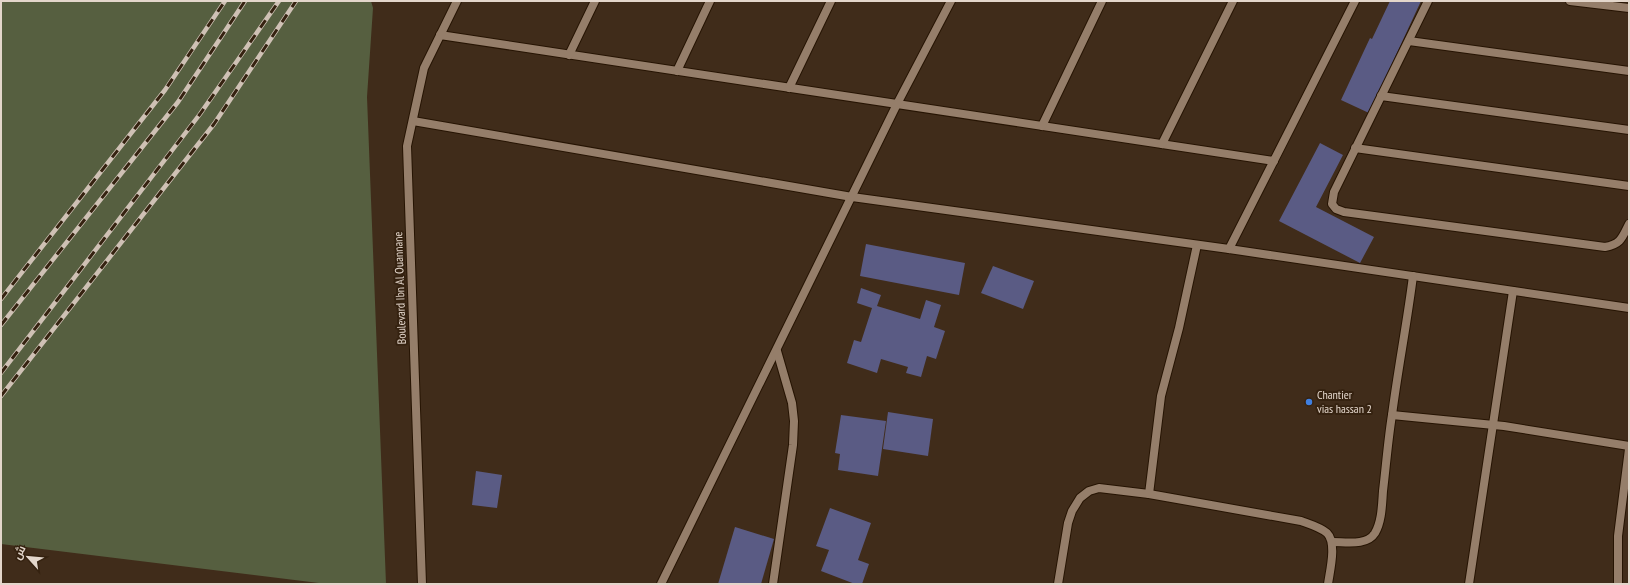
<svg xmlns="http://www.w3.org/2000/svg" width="1630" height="585" viewBox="0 0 1630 585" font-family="'PT Sans Narrow',Cairo,sans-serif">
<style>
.green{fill:#565f40}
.building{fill:#5a5b84}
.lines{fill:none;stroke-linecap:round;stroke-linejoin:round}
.street-casing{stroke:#261403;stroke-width:10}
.street{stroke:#957e6a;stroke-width:8}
.rail-casing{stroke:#cfc1b5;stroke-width:4.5}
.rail{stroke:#352210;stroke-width:3;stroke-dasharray:9;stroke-linecap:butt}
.shop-dot{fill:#3f7fe0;stroke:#352210;stroke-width:1.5}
.labels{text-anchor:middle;stroke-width:4;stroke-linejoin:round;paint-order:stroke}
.street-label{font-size:12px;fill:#e3d6cb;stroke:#352210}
.poi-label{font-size:12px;fill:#e3d6cb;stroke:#352210;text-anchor:start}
</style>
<rect width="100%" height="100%" fill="#402c1a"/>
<!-- green -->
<polygon class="green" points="1,1 371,1 373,8 367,97 386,584 327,584 1,544"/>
<!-- building -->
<g class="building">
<polygon points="1390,1 1421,1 1369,113 1341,100 1370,38 1372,39"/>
<polygon points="1320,143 1343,155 1316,207 1374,237 1360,263 1279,221"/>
<polygon points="866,244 965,263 959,295 860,276"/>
<polygon points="993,266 1034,281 1023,309 981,293"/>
<polygon points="861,288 881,295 877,306 920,319 926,300 941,305 934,327 945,331 936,359 927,356 921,377 906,373 908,367 881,359 877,373 847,363 854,340 861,342 872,308 857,303"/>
<polygon points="888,412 933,419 928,456 883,449"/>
<polygon points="841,415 886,421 878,476 838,470 840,454 835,453"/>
<polygon points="476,471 502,475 497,508 472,505"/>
<polygon points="830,508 871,523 858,560 869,564 862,584 855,584 821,571 829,550 816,546"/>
<polygon points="735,527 774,539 761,584 718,584"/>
</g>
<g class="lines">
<!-- street casing -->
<g class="street-casing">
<g id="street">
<path d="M1428,1L1334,192L1332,204L1336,209L1344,212L1605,247C1621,244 1622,238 1629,224"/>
<polyline points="1570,1 1629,8"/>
<polyline points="440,35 1274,161"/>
<polyline points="1409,41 1629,71"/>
<polyline points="569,55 595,1"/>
<polyline points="677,71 710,1"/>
<polyline points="789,88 831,1"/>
<polyline points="1381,96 1629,130"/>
<polyline points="413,121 852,197 1229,249 1629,308"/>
<polyline points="1042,126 1102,1"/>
<polyline points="1162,144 1233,1"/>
<polyline points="1355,148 1629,186"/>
<polyline points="1229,249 1355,1"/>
<polyline points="1392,415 1504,426 1629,446"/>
<polyline points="1149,494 1161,396 1179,328 1197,245"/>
<path d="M1333,542C1346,542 1367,546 1375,533C1382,521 1382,504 1383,491C1386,466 1388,440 1392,415C1398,369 1407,323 1413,276"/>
<polyline points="422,584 407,146 424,68 457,1"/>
<polyline points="661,584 897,104 951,1"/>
<polyline points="773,584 793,445 794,421 792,403 777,351"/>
<path d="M1058,584L1068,523L1072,511L1080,498L1089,491L1099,488L1149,494L1301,521C1309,524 1320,527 1327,533C1337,543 1330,570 1328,584"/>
<polyline points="1469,584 1513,291"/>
<polyline points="1618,584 1618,536 1629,449"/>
</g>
</g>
<!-- street -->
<use href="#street" class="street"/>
<!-- rail casing -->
<g class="rail-casing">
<g id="rail">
<polyline points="1,299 165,90 225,1"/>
<polyline points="1,325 178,102 245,1"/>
<polyline points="1,373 200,114 279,1"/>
<polyline points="1,396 214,124 296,1"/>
</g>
</g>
<!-- rail -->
<use href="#rail" class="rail"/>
</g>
<!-- markers -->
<circle class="shop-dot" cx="1309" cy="402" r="4"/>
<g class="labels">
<!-- street labels -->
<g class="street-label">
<text transform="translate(400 288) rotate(-92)" y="4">Boulevard Ibn Al Ouannane</text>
</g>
<!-- poi labels -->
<g class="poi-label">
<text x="1317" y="399">Chantier<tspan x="1317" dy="14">vias hassan 2</tspan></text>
</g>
</g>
<!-- border -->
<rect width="1630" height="585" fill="none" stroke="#e3d6cb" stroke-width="4"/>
<!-- north arrow -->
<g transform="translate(28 557) rotate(297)" stroke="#352210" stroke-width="3" paint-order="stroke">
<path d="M0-3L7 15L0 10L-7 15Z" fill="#e3d6cb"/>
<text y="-6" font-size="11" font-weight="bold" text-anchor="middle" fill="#e3d6cb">ش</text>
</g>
</svg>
